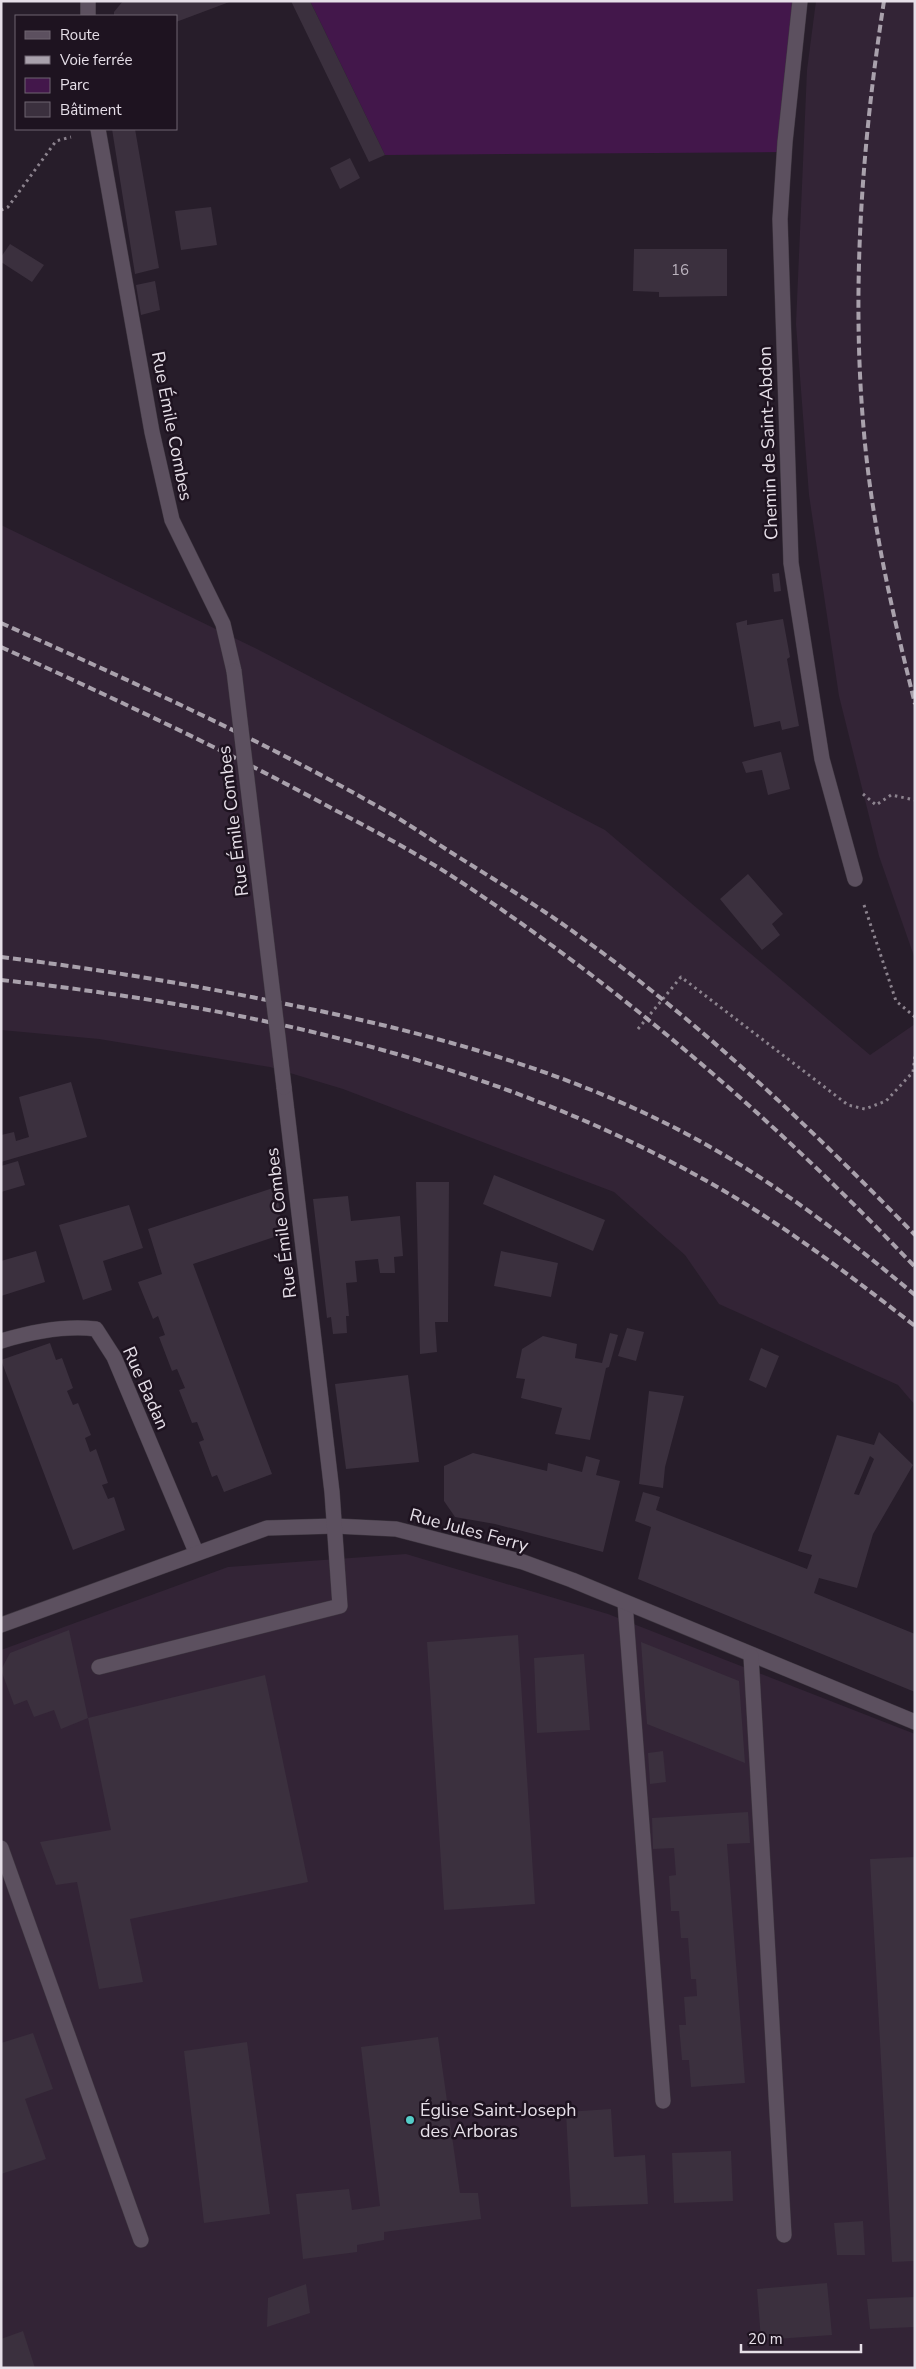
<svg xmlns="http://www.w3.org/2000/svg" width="916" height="2369" viewBox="0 0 916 2369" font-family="'Nunito Sans',sans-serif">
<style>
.built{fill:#332436}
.green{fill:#43174b}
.building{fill:#3b303e;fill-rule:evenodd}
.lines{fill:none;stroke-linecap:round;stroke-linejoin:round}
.minor-casing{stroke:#3f3741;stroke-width:16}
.path{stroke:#8c838e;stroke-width:3;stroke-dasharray:2.5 4;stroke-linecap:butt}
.minor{stroke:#5c505f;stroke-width:15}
.rail{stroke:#a9a1ac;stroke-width:4;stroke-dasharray:8 4;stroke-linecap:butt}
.minor-bridge-casing{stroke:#3f3741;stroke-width:16;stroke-linecap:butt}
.minor-bridge{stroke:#5c505f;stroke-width:15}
.poi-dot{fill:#54cdc8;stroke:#1e1320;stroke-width:2}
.labels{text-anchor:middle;stroke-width:5;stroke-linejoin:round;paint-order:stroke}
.number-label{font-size:15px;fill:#bbb3be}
.street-label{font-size:18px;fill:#e6dfe8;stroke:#1e1320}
.poi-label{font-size:18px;fill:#e6dfe8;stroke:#1e1320;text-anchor:start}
</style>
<rect width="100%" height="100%" fill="#271d2a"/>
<!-- built -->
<g class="built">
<polygon points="816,1 915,1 915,959 879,856 839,696 809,495 796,324 807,70"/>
<polygon points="1,525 257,649 605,830 870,1055 915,1024 915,1405 898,1385 719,1304 685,1255 614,1192 343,1089 270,1067 99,1039 1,1030"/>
<polygon points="406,1554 608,1614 915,1734 915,2368 1,2368 1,1650 228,1567"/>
</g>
<!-- green -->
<polygon class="green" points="310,1 800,1 785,152 385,155"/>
<!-- building -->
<g class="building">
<polygon points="123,1 232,1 176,22 176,16 114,16 114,12"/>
<polygon points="291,1 310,1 385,155 369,162"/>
<polygon points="112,129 135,129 159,268 135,274"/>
<polygon points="350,158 360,178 340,189 330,168"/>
<polygon points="211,207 217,245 181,250 175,211"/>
<polygon points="10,244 44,265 32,282 1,262 1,257"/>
<polygon points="634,249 727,249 727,296 659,297 659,292 633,291"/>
<polygon points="155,281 160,310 141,315 136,285"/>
<polygon points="779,573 781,591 774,592 772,574"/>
<polygon points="783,619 790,657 787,659 799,726 782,730 780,721 754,727 736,623 747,620 747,625"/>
<polygon points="781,752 790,789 768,795 762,770 746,773 742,762"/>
<polygon points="748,874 783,914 772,924 780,935 762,950 720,899"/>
<polygon points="71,1082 87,1137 1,1162 1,1135 14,1132 16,1141 29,1137 19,1097"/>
<polygon points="18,1161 25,1185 1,1192 1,1166"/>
<polygon points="494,1175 605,1220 593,1251 483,1204"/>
<polygon points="416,1182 449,1182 448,1322 435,1322 437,1352 420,1354"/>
<polygon points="276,1187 283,1234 193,1264 272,1474 224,1492 217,1475 212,1477 199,1442 204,1440 197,1422 192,1423 179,1390 185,1388 177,1369 172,1371 159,1337 165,1335 158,1316 153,1319 138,1282 162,1274 148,1229"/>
<polygon points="348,1196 351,1221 400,1216 403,1256 394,1257 395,1273 380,1273 378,1259 355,1261 357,1282 346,1283 349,1316 346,1316 347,1333 333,1334 331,1317 327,1318 313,1199"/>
<polygon points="129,1205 143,1248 103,1261 112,1290 83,1300 59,1225"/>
<polygon points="36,1251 45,1282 1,1296 1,1261"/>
<polygon points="501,1251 558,1263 551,1297 494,1286"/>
<polygon points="627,1328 644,1332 636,1361 618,1356"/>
<polygon points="610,1333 618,1335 609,1367 606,1368 590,1440 555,1434 562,1408 521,1398 525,1379 516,1378 522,1349 543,1336 577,1344 575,1358 602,1363"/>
<polygon points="50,1343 56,1360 62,1358 73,1388 67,1391 73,1405 78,1403 91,1435 85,1438 90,1452 96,1449 108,1483 102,1485 108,1499 114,1497 125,1530 73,1550 1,1360"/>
<polygon points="761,1348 779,1356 766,1388 749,1380"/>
<polygon points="408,1375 419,1462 346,1469 335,1384"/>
<polygon points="649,1391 684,1396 665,1467 663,1488 639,1484"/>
<path d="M879,1432L913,1465L873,1534L857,1588L819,1578L814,1593L915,1634V1692L638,1579L651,1527L635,1521L643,1492L660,1497L656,1510L807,1569L812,1555L798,1551L837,1435L874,1445ZM870,1456L874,1459L859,1495L854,1494Z"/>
<polygon points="473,1453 547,1471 548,1463 582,1472 586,1456 600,1460 596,1475 620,1481 603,1552 495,1524 455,1517 444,1501 444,1466"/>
<polygon points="69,1630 88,1718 265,1675 308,1882 130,1919 143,1982 99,1989 77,1882 56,1885 40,1842 111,1830 88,1718 61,1729 54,1710 34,1717 27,1700 14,1705 1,1670 10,1653"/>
<polygon points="518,1635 535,1904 444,1910 427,1642"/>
<polygon points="641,1642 739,1681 745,1763 647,1724"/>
<polygon points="584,1654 590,1730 537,1733 534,1658"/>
<polygon points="663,1751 666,1782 650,1784 648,1753"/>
<polygon points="748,1812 750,1843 727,1844 745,2083 691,2087 689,2060 682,2060 679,2025 686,2025 684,1997 697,1996 696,1979 691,1979 688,1938 681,1938 679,1911 671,1911 669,1876 676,1875 674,1848 653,1849 652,1818"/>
<polygon points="915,1857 915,2261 892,2262 870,1859"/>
<polygon points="33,2033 53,2089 25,2099 46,2159 1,2174 1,2043"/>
<polygon points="438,2037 460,2193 478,2193 481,2219 384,2232 384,2240 357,2245 357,2252 303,2259 296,2194 349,2189 352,2210 380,2206 361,2047"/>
<polygon points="247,2042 270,2214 204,2223 184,2051"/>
<polygon points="611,2109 614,2157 645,2155 648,2204 571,2207 566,2112"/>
<polygon points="731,2151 733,2201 674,2203 672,2153"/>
<polygon points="863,2221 865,2255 837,2255 834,2223"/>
<polygon points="827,2283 832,2335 761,2340 757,2289"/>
<polygon points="306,2284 310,2313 267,2327 268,2298"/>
<polygon points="915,2297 915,2327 870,2329 867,2299"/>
<polygon points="23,2331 35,2368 1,2368 1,2339"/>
</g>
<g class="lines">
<!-- minor casing -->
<g class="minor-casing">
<g id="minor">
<polyline points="88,1 88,16"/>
<polyline points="800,1 785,142 780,219 791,563 822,759 855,879"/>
<polyline points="98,129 152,432 172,520 223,624 234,671"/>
<path d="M1,1341C31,1332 65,1325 96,1329L114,1357L196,1552"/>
<polyline points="625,1603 663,2101"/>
<polyline points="1,1625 267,1528 335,1526 396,1529 523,1562 572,1580 915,1722"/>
<polyline points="751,1656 784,2235"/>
<polyline points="99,1667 340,1606 332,1492 284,1087"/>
<polyline points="1,1848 141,2240"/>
</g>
</g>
<!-- path -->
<g class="path">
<polyline points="1,210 8,207 56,141 71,137"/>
<polyline points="863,794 876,805 891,795 915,800"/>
<polyline points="864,905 896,1001 915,1017"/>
<polyline points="638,1029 681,977 848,1105 865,1109 886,1101 913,1072 915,1055"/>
</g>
<!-- minor -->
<use href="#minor" class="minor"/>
<!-- rail -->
<g class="rail">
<path d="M884,1C862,143 851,290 864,433C872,525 893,615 915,704"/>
<path d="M1,623C128,680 256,737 377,806C403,820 427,837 452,853C495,880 538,906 578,935C700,1022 811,1128 915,1235"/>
<path d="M1,647C113,698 225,750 333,809C377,832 422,856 464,884C629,994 778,1123 915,1267"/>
<path d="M1,957C99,969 195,985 291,1005C430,1033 571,1071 696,1139C775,1182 847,1238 915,1295"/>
<path d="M1,980C250,1007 500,1062 719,1188C788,1228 852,1277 915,1326"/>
</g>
<!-- minor-bridge casing -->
<g class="minor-bridge-casing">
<polyline id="minor-bridge" points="234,671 284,1087"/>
</g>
<!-- minor-bridge -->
<use href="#minor-bridge" class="minor-bridge"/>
</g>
<!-- markers -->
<circle class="poi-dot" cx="410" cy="2120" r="5"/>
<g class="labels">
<!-- number labels -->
<g class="number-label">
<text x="680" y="275">16</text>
</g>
<!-- street labels -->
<g class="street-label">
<text transform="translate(172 426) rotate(79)" y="6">Rue Émile Combes</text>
<text transform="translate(768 443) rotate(-92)" y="6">Chemin de Saint-Abdon</text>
<text transform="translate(233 821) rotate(-97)" y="6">Rue Émile Combes</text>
<text transform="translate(281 1223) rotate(-97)" y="6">Rue Émile Combes</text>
<text transform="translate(146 1388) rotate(66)" y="6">Rue Badan</text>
<text transform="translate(469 1530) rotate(15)" y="6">Rue Jules Ferry</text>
</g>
<!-- poi labels -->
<g class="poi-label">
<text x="420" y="2116">Église Saint-Joseph<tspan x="420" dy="21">des Arboras</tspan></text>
</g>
</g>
<!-- border -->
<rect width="916" height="2369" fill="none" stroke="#e6dfe8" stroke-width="5"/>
<!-- legend -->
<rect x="15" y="15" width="162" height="115" fill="#1e1320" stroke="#6e6570"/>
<rect x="25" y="31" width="25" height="8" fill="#5c505f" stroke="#6e6570"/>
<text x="60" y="40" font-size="15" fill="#e6dfe8">Route</text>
<rect x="25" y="56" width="25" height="8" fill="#a9a1ac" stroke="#6e6570"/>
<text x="60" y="65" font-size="15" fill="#e6dfe8">Voie ferrée</text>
<rect x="25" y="78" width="25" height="15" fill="#43174b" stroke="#6e6570"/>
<text x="60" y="90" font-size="15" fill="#e6dfe8">Parc</text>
<rect x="25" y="102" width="25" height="15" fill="#3b303e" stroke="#6e6570"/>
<text x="60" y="115" font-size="15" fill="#e6dfe8">Bâtiment</text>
<!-- scale -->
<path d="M741 2344v8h120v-8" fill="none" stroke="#e6dfe8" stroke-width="2.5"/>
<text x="748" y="2344" font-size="15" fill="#e6dfe8" stroke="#1e1320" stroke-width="4" paint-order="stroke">20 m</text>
</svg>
